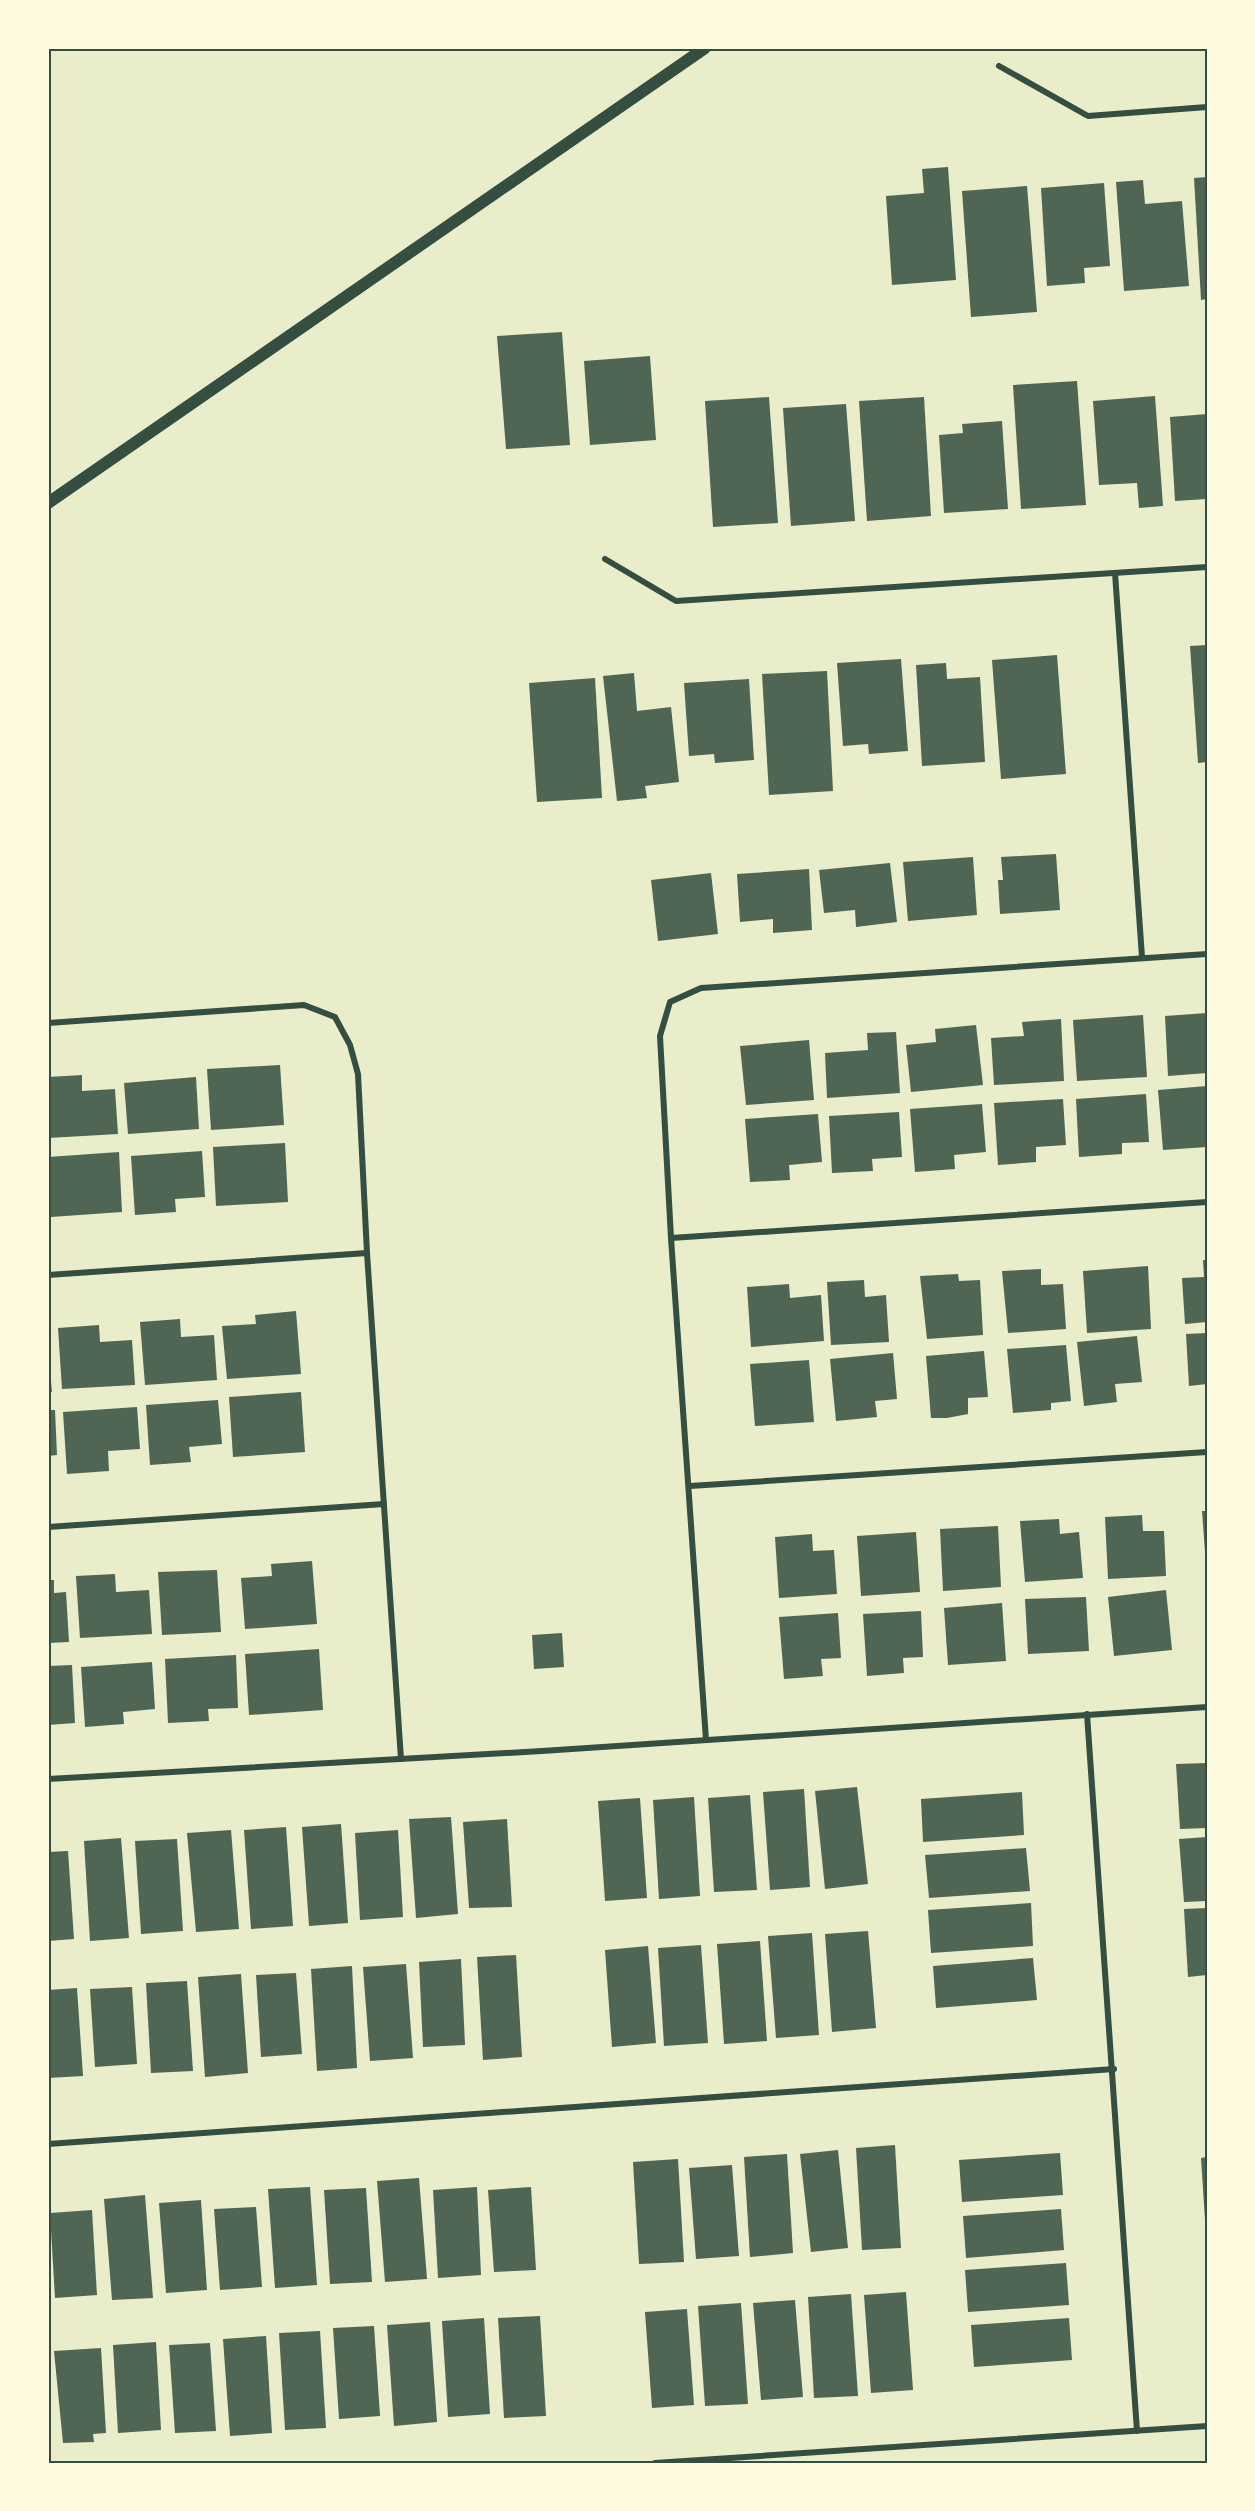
<svg xmlns="http://www.w3.org/2000/svg" width="1255" height="2511" viewBox="0 0 1255 2511" font-family="Lora,serif">
<style>
.building{fill:#4f6655}
.lines{fill:none;stroke-linecap:round;stroke-linejoin:round}
.minor{stroke:#344e41;stroke-width:6}
.secondary{stroke:#344e41;stroke-width:12}
.neatline{fill:none;stroke:#344e41;stroke-width:2}
</style>
<rect width="100%" height="100%" fill="#e9edc9"/>
<!-- building -->
<g class="building">
<polygon points="948,167 956,280 892,285 886,196 924,193 922,169"/>
<polygon points="1207,177 1207,299 1201,300 1194,178"/>
<polygon points="1143,180 1145,204 1182,201 1189,286 1124,291 1116,182"/>
<polygon points="1104,183 1110,266 1084,268 1085,283 1047,286 1041,188"/>
<polygon points="1027,186 1037,312 971,317 962,191"/>
<polygon points="562,332 570,445 506,449 497,336"/>
<polygon points="650,356 656,440 590,445 584,361"/>
<polygon points="1077,381 1086,505 1021,509 1013,385"/>
<polygon points="1155,396 1163,506 1139,508 1137,483 1099,485 1093,401"/>
<polygon points="769,397 778,523 713,527 705,401"/>
<polygon points="924,397 931,516 867,521 859,401"/>
<polygon points="846,404 855,521 791,526 783,408"/>
<polygon points="1207,414 1207,499 1175,501 1170,417"/>
<polygon points="1002,421 1008,509 944,513 939,435 963,433 962,424"/>
<polygon points="1207,645 1207,762 1198,763 1190,646"/>
<polygon points="1057,655 1066,774 1001,779 992,660"/>
<polygon points="901,659 908,751 869,754 868,744 843,746 837,663"/>
<polygon points="946,663 947,679 980,677 985,762 922,766 916,665"/>
<polygon points="827,671 833,791 769,795 762,674"/>
<polygon points="634,673 637,711 671,707 679,782 645,786 647,798 617,801 603,676"/>
<polygon points="595,678 602,798 537,802 529,683"/>
<polygon points="749,679 754,760 715,763 714,754 689,756 684,683"/>
<polygon points="1056,854 1060,910 1000,914 998,880 1003,880 1001,857"/>
<polygon points="973,857 977,915 908,921 903,862"/>
<polygon points="890,863 897,922 856,927 855,910 824,913 819,870"/>
<polygon points="809,869 812,930 773,933 773,919 740,922 737,874"/>
<polygon points="711,873 718,934 658,941 651,880"/>
<polygon points="1207,1013 1207,1073 1168,1076 1165,1016"/>
<polygon points="1143,1015 1147,1077 1077,1081 1073,1020"/>
<polygon points="1061,1019 1064,1081 994,1085 991,1038 1024,1036 1022,1022"/>
<polygon points="976,1025 983,1085 911,1092 906,1045 936,1042 935,1029"/>
<polygon points="896,1032 900,1093 827,1098 825,1053 868,1050 867,1033"/>
<polygon points="809,1040 814,1100 746,1105 740,1046"/>
<polygon points="280,1065 284,1125 211,1130 207,1069"/>
<polygon points="82,1075 82,1091 115,1089 118,1134 48,1138 48,1077"/>
<polygon points="196,1077 199,1129 128,1134 124,1083"/>
<polygon points="1207,1086 1207,1147 1163,1150 1158,1090"/>
<polygon points="1146,1094 1149,1142 1122,1143 1122,1154 1079,1157 1076,1099"/>
<polygon points="1063,1099 1066,1145 1036,1147 1036,1162 998,1165 994,1103"/>
<polygon points="982,1104 986,1152 954,1155 955,1169 915,1172 910,1109"/>
<polygon points="899,1112 902,1157 872,1159 873,1171 832,1173 829,1116"/>
<polygon points="818,1114 822,1162 789,1165 790,1180 750,1182 745,1119"/>
<polygon points="285,1143 288,1202 216,1206 213,1147"/>
<polygon points="202,1151 205,1197 175,1199 176,1212 135,1215 131,1156"/>
<polygon points="119,1152 122,1212 51,1217 48,1157"/>
<polygon points="1203,1260 1207,1260 1207,1322 1185,1324 1182,1278 1204,1277"/>
<polygon points="1148,1266 1151,1329 1087,1333 1083,1271"/>
<polygon points="1041,1269 1041,1285 1063,1284 1066,1329 1008,1333 1002,1271"/>
<polygon points="958,1274 959,1281 980,1280 983,1335 927,1339 920,1276"/>
<polygon points="864,1280 865,1297 886,1295 889,1342 831,1345 827,1282"/>
<polygon points="789,1284 790,1298 821,1295 824,1341 751,1347 747,1287"/>
<polygon points="296,1311 301,1374 227,1379 222,1326 256,1324 255,1315"/>
<polygon points="180,1319 181,1337 214,1335 217,1380 145,1385 140,1322"/>
<polygon points="99,1325 100,1342 132,1340 135,1385 62,1389 58,1328"/>
<polygon points="1207,1333 1207,1384 1189,1386 1186,1334"/>
<polygon points="1137,1336 1142,1382 1115,1384 1117,1402 1084,1406 1077,1342"/>
<polygon points="1066,1345 1071,1401 1051,1403 1051,1410 1013,1413 1007,1349"/>
<polygon points="48,1351 52,1392 48,1392"/>
<polygon points="984,1351 988,1397 968,1398 968,1414 947,1418 931,1418 926,1356"/>
<polygon points="893,1353 897,1399 875,1401 877,1417 836,1421 830,1359"/>
<polygon points="809,1360 814,1422 755,1426 750,1364"/>
<polygon points="301,1392 305,1452 233,1457 229,1397"/>
<polygon points="218,1400 222,1444 189,1447 191,1462 150,1465 146,1405"/>
<polygon points="137,1407 140,1449 108,1451 109,1471 67,1474 63,1412"/>
<polygon points="48,1410 55,1410 57,1455 48,1456"/>
<polygon points="1202,1511 1207,1511 1207,1551 1205,1552"/>
<polygon points="1142,1515 1143,1531 1164,1531 1166,1576 1108,1579 1105,1517"/>
<polygon points="1059,1519 1060,1534 1079,1532 1083,1578 1025,1582 1020,1521"/>
<polygon points="998,1526 1001,1587 943,1591 940,1529"/>
<polygon points="916,1532 920,1592 861,1596 857,1536"/>
<polygon points="812,1534 813,1551 834,1550 837,1594 779,1598 775,1537"/>
<polygon points="312,1561 317,1624 245,1629 241,1578 272,1576 271,1564"/>
<polygon points="217,1570 221,1632 162,1635 158,1572"/>
<polygon points="115,1574 116,1592 149,1590 152,1634 80,1638 76,1576"/>
<polygon points="48,1580 54,1580 54,1593 66,1592 69,1642 48,1643"/>
<polygon points="1166,1590 1172,1650 1114,1656 1108,1597"/>
<polygon points="1086,1597 1089,1651 1028,1654 1025,1599"/>
<polygon points="1002,1603 1006,1661 948,1665 944,1608"/>
<polygon points="921,1611 923,1657 903,1658 904,1673 867,1676 863,1614"/>
<polygon points="838,1613 841,1658 821,1659 823,1676 784,1679 779,1617"/>
<polygon points="562,1633 564,1667 534,1669 532,1635"/>
<polygon points="319,1649 323,1710 249,1715 245,1654"/>
<polygon points="236,1655 238,1708 208,1709 209,1721 168,1723 165,1659"/>
<polygon points="152,1662 155,1709 123,1712 124,1724 85,1727 81,1667"/>
<polygon points="72,1665 75,1723 48,1725 48,1666"/>
<polygon points="1207,1763 1207,1828 1180,1829 1176,1764"/>
<polygon points="857,1787 868,1884 825,1889 815,1791"/>
<polygon points="804,1789 810,1887 770,1890 763,1792"/>
<polygon points="1022,1792 1024,1835 923,1842 921,1799"/>
<polygon points="750,1795 757,1890 714,1892 708,1798"/>
<polygon points="694,1797 700,1896 659,1899 653,1800"/>
<polygon points="640,1798 647,1898 605,1901 598,1801"/>
<polygon points="451,1817 458,1914 416,1918 409,1819"/>
<polygon points="507,1819 512,1907 469,1908 463,1822"/>
<polygon points="341,1824 348,1923 309,1926 302,1827"/>
<polygon points="286,1827 293,1926 251,1929 244,1830"/>
<polygon points="231,1830 239,1929 196,1932 187,1833"/>
<polygon points="398,1830 403,1917 360,1920 355,1833"/>
<polygon points="1207,1837 1207,1901 1184,1902 1179,1839"/>
<polygon points="121,1838 129,1938 90,1941 84,1841"/>
<polygon points="177,1839 183,1931 141,1934 135,1841"/>
<polygon points="1026,1848 1030,1891 929,1898 925,1855"/>
<polygon points="68,1851 74,1939 48,1941 48,1852"/>
<polygon points="1031,1903 1033,1946 931,1953 928,1910"/>
<polygon points="1207,1908 1207,1975 1188,1977 1184,1909"/>
<polygon points="868,1931 876,2028 832,2032 825,1934"/>
<polygon points="812,1933 819,2035 776,2038 768,1936"/>
<polygon points="760,1941 767,2041 724,2044 717,1944"/>
<polygon points="701,1945 708,2043 664,2046 658,1948"/>
<polygon points="648,1946 656,2043 612,2047 605,1950"/>
<polygon points="516,1955 522,2057 483,2060 477,1957"/>
<polygon points="1033,1958 1037,2000 936,2008 933,1966"/>
<polygon points="461,1959 465,2045 423,2047 419,1962"/>
<polygon points="406,1964 413,2058 370,2061 363,1967"/>
<polygon points="352,1966 357,2068 317,2071 311,1969"/>
<polygon points="296,1973 302,2054 261,2057 256,1975"/>
<polygon points="241,1974 248,2073 205,2077 198,1977"/>
<polygon points="187,1981 193,2071 151,2073 146,1983"/>
<polygon points="132,1987 137,2064 95,2067 90,1989"/>
<polygon points="77,1988 83,2076 48,2078 48,1990"/>
<polygon points="895,2145 901,2248 862,2250 856,2148"/>
<polygon points="838,2150 848,2248 811,2252 800,2154"/>
<polygon points="1060,2153 1063,2195 962,2202 959,2160"/>
<polygon points="787,2154 793,2253 750,2257 744,2157"/>
<polygon points="1207,2157 1207,2220 1205,2220 1201,2158"/>
<polygon points="678,2159 684,2262 639,2264 633,2162"/>
<polygon points="732,2165 739,2256 696,2259 689,2168"/>
<polygon points="419,2178 427,2279 385,2282 377,2181"/>
<polygon points="310,2187 317,2285 275,2288 268,2189"/>
<polygon points="477,2187 481,2275 438,2278 433,2190"/>
<polygon points="531,2187 536,2270 494,2272 488,2190"/>
<polygon points="366,2188 372,2282 330,2284 324,2190"/>
<polygon points="145,2195 153,2298 112,2300 104,2199"/>
<polygon points="201,2200 207,2290 166,2293 159,2203"/>
<polygon points="256,2207 262,2287 220,2290 214,2209"/>
<polygon points="1061,2209 1064,2250 966,2258 963,2216"/>
<polygon points="92,2210 97,2295 55,2298 50,2213"/>
<polygon points="1066,2263 1069,2305 968,2312 965,2270"/>
<polygon points="906,2292 913,2390 871,2393 864,2295"/>
<polygon points="851,2294 858,2396 814,2398 808,2297"/>
<polygon points="795,2300 803,2397 761,2400 753,2303"/>
<polygon points="741,2303 748,2404 705,2406 698,2306"/>
<polygon points="687,2309 694,2405 652,2408 645,2312"/>
<polygon points="540,2316 546,2416 504,2418 498,2318"/>
<polygon points="484,2318 490,2414 448,2417 442,2321"/>
<polygon points="1069,2318 1072,2360 974,2367 971,2325"/>
<polygon points="430,2322 437,2422 394,2426 387,2325"/>
<polygon points="374,2326 380,2416 339,2419 333,2328"/>
<polygon points="320,2331 326,2428 285,2430 279,2333"/>
<polygon points="266,2336 272,2433 230,2436 223,2339"/>
<polygon points="156,2342 161,2430 118,2433 113,2345"/>
<polygon points="210,2343 216,2431 175,2433 169,2345"/>
<polygon points="101,2348 106,2433 93,2434 94,2442 63,2443 54,2351"/>
</g>
<g class="lines">
<!-- minor -->
<g class="minor">
<polyline points="999,66 1088,116 1207,107"/>
<polyline points="605,559 676,601 1207,567"/>
<polyline points="1115,573 1142,957"/>
<polyline points="48,1023 304,1005 335,1017 350,1045 358,1074 367,1253 401,1759"/>
<polyline points="671,1238 1207,1202"/>
<polyline points="48,1275 367,1253"/>
<polyline points="690,1486 1207,1452"/>
<polyline points="48,1527 384,1504"/>
<polyline points="1087,1714 1137,2431"/>
<polyline points="706,1740 671,1238 660,1036 670,1002 701,988 1207,954"/>
<polyline points="48,1779 542,1751 1207,1707"/>
<polyline points="48,2144 1114,2069"/>
<polyline points="655,2463 1207,2426"/>
</g>
<!-- secondary -->
<polyline class="secondary" points="48,503 705,48"/>
</g>
<!-- border -->
<rect width="1255" height="2511" fill="none" stroke="#fefae0" stroke-width="99"/>
<rect x="50" y="50" width="1156" height="2412" class="neatline"/>
</svg>
